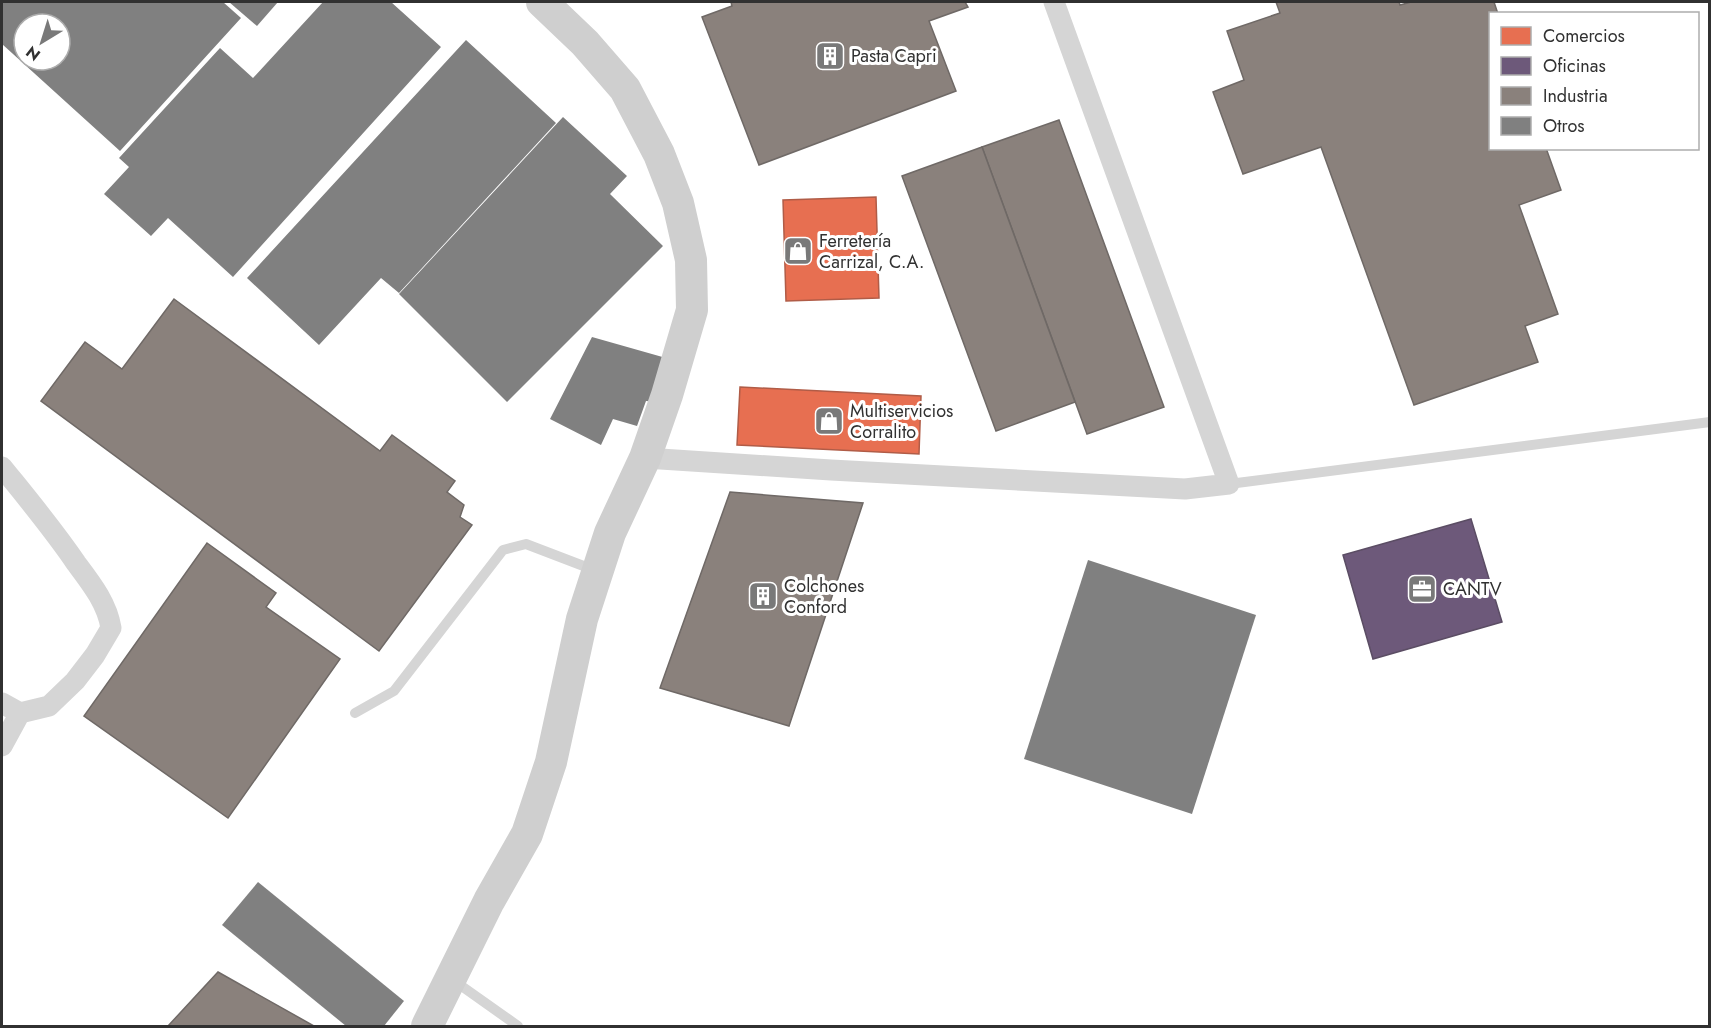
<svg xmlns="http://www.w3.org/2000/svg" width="1711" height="1028" viewBox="0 0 1711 1028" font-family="Jost,sans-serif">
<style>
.shops{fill:#e76f51;stroke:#b05c47;stroke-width:1.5}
.offices{fill:#6d597a;stroke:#5b4d64;stroke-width:1.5}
.industry{fill:#8a817c;stroke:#6f6966;stroke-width:1.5}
.building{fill:#808080;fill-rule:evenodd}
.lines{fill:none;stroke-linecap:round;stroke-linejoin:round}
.lane{stroke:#d5d5d5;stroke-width:10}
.street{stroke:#d5d5d5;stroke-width:21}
.secondary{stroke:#cfcfcf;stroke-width:32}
.labels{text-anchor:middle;stroke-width:6;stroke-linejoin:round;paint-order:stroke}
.poi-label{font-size:18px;fill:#313131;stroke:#fff;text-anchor:start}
</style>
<rect width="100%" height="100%" fill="#fff"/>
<!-- shops -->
<g class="shops">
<polygon points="876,197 879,298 786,301 783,200"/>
<polygon points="740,387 921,396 919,454 737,445"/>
</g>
<!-- offices -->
<polygon class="offices" points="1471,519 1502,622 1373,659 1343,555"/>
<!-- industry -->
<g class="industry">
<polygon points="731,2 965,2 968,7 929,21 956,91 759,165 702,17 732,6"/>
<polygon points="1276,2 1399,2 1400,5 1411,2 1494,2 1498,14 1490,14 1490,148 1546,148 1561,190 1519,205 1558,314 1525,326 1538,362 1414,405 1321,147 1243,174 1213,92 1244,80 1227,31 1280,13"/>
<polygon points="1059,120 1164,407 1087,434 982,147"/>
<polygon points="982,147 1075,402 996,431 902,176"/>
<polygon points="174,299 380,451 392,435 455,481 447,492 464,505 460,517 472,525 379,651 41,401 85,342 122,369"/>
<polygon points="730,492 863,503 789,726 660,688"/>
<polygon points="207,543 276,593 266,607 340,659 228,818 84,716"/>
<polygon points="218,972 314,1026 168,1026"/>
</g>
<!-- building -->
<g class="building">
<path d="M2,2H223L241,18L120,151L2,44ZM24,24H60V60H24Z"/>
<polygon points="229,2 278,2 257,26"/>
<polygon points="323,2 391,2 441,47 233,277 168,218 151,236 104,194 129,167 119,158 220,48 253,78"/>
<polygon points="466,40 556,123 399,293 381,278 319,345 247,278"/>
<polygon points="563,117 627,176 610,194 663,246 507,402 399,294"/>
<polygon points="592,337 666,358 656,402 646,401 637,426 613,419 601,445 550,419"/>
<polygon points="1088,560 1256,615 1192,814 1024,759"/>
<polygon points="258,882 404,1001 384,1026 346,1026 222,925"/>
</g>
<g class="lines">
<!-- lane -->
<g class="lane">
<polyline points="1229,484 1710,422"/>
<polyline points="355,713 394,691 503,550 526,544 594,570"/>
<polyline points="453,980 518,1026"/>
</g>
<!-- street -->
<g class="street">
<polyline points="645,458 831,470 1185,489 1229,484 1054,2"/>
<path d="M2,467C27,498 53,529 76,563C91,583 107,603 111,628L95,655L75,681L49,706L20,713L2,746"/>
<polyline points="2,703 20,713"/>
</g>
<!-- secondary -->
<polyline class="secondary" points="427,1026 489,901 527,834 551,762 582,619 610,533 645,458 667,395 692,310 691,260 678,203 659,154 625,89 585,43 542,2"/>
</g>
<!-- icons -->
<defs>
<g id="building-square" transform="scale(1.5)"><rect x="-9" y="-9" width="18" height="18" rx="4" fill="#797979" stroke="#fff"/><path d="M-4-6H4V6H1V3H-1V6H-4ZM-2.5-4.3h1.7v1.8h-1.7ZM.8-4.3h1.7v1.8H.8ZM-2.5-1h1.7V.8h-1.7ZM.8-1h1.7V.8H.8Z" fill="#fff"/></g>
<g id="shop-square" transform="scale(1.5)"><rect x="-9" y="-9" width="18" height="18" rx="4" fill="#797979" stroke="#fff"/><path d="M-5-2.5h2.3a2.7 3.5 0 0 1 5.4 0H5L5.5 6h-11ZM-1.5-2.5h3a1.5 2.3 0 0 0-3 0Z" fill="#fff"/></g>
<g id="office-square" transform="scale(1.5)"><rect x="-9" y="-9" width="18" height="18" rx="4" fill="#797979" stroke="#fff"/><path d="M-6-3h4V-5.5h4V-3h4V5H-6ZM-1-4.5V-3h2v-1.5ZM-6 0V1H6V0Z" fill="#fff"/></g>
</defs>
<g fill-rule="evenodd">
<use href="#building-square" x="830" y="56"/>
<use href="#shop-square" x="798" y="251"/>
<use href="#shop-square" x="829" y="421"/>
<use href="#office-square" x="1422" y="589"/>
<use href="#building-square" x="763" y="596"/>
</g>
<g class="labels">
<!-- poi labels -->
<g class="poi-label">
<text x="851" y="62">Pasta Capri</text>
<text x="819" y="247">Ferretería<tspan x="819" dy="21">Carrizal, C.A.</tspan></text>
<text x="850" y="417">Multiservicios<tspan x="850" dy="21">Corralito</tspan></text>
<text x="784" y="592">Colchones<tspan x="784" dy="21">Conford</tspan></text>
<text x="1443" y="595">CANTV</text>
</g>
</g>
<!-- border -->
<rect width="1711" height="1028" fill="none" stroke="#313131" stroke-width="6"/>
<!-- legend -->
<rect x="1489" y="12" width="210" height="138" fill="#ffffff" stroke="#adadad" stroke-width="1.5"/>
<rect x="1501" y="27" width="30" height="18" fill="#e76f51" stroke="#adadad" stroke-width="1.5"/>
<text x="1543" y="42" font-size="18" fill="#313131">Comercios</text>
<rect x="1501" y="57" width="30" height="18" fill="#6d597a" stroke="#adadad" stroke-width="1.5"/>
<text x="1543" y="72" font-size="18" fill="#313131">Oficinas</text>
<rect x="1501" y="87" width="30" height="18" fill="#8a817c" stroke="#adadad" stroke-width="1.5"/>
<text x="1543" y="102" font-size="18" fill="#313131">Industria</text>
<rect x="1501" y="117" width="30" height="18" fill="#808080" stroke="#adadad" stroke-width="1.5"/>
<text x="1543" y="132" font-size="18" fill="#313131">Otros</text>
<!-- north arrow -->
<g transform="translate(42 42) rotate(218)"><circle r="28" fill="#ffffff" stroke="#adadad" stroke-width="1.5"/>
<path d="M0-4.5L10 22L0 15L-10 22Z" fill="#797979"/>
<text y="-9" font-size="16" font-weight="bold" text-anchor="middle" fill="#313131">N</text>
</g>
</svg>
